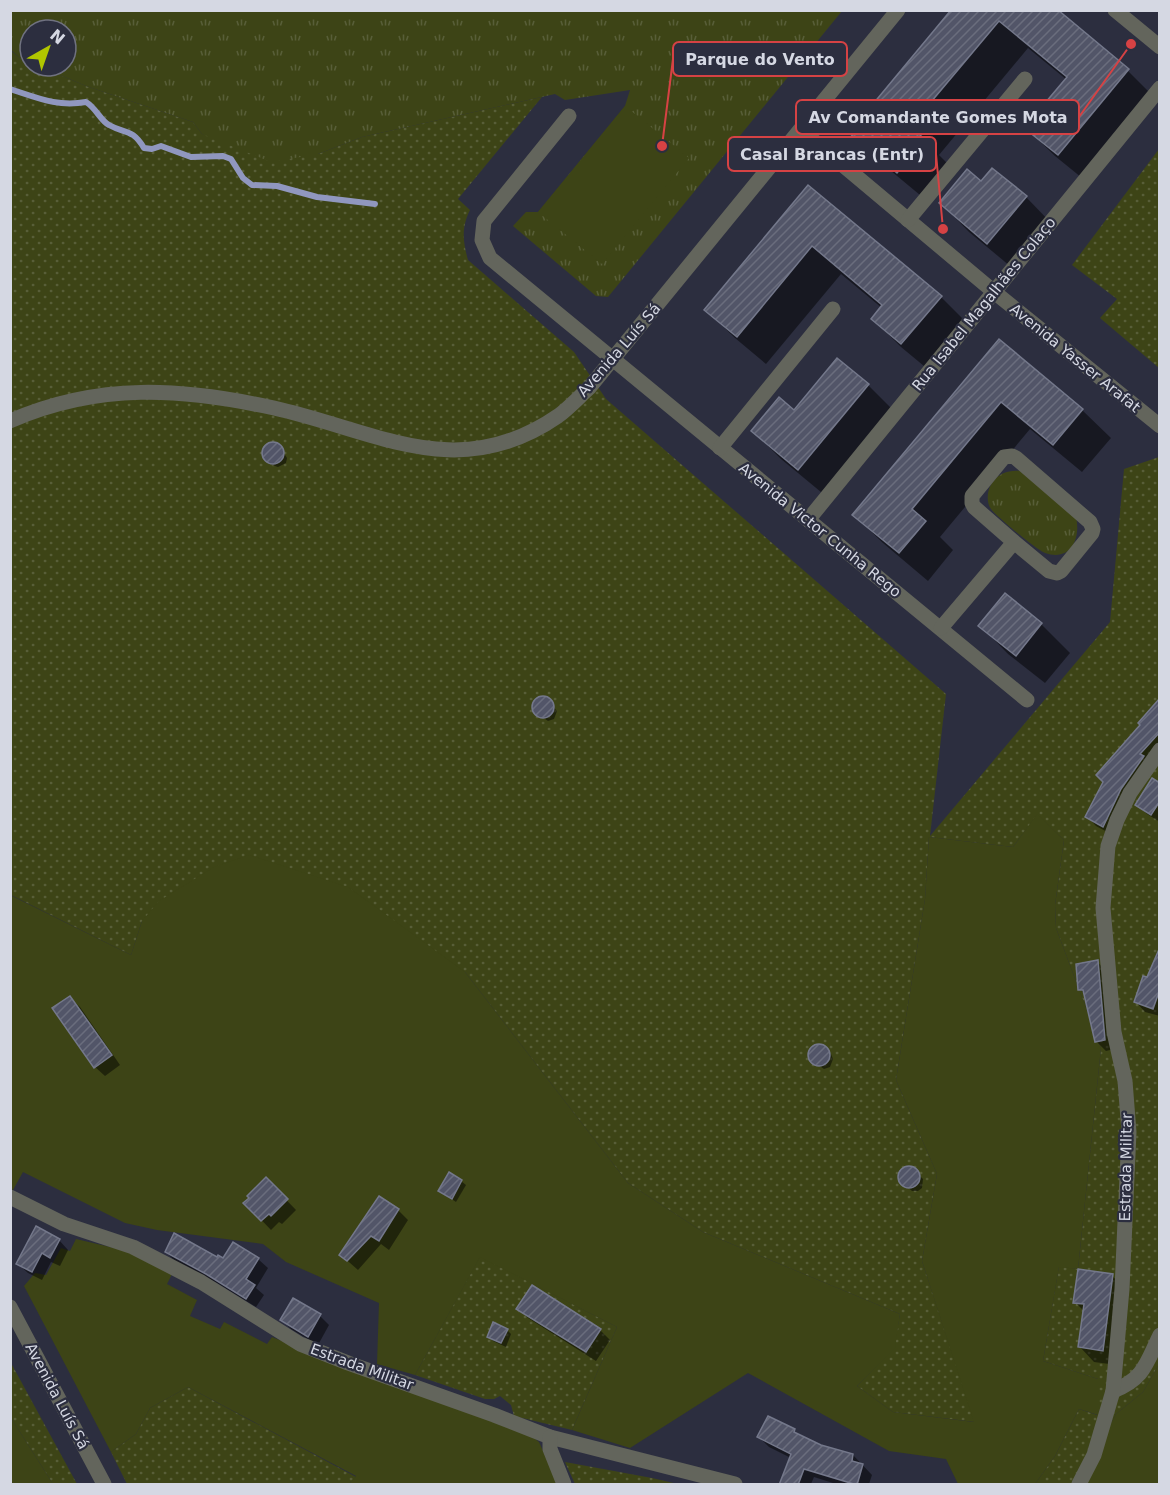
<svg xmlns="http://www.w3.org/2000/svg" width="1170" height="1495" viewBox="0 0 1170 1495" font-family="'DejaVu Sans',sans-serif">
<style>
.grass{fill:url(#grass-dots)}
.park{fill:url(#park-tufts)}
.garden{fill:#3d4416}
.shadow{fill:#0007}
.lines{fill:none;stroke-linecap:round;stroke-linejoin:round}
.stream{stroke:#9097bf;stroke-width:6}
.building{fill:url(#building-hatch);stroke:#74788b;stroke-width:1.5}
.minor{stroke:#63655c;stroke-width:15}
.labels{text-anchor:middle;stroke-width:4.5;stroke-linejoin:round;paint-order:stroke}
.street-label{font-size:15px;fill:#d5d8e3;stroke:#2c2e3f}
.leader{fill:none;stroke:#d64244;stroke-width:2}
.callout-dot{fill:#d64244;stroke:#2c2e3f;stroke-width:2}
.callout{fill:#2c2e3f;stroke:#d64244;stroke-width:2}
.callout-label{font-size:16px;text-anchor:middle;font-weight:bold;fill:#d5d8e3}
</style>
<defs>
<pattern id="grass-dots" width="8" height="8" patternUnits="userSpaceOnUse" patternTransform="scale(1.5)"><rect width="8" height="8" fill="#3d4416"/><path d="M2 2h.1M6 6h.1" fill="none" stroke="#585e38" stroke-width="1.8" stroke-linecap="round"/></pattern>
<pattern id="park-tufts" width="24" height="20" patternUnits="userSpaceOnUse" patternTransform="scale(1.5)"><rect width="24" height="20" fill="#3d4416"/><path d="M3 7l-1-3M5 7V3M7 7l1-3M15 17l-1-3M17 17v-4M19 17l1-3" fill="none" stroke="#585e38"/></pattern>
<pattern id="building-hatch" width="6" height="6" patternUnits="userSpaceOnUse" patternTransform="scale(1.5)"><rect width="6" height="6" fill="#525568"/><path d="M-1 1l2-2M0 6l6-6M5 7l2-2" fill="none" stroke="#6a6d7d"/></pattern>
</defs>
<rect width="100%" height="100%" fill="#2c2e3f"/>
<!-- grass -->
<g class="grass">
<path d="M10,50L20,58L30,62V66H39L86,86L193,122L202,134L318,154L362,137L542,97L458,199L470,210C461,228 463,242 468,260L574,352L606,399L946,694L930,836L1110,622L1124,469L1159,457V1364L1143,1392L1116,1414L1078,1484H1035L1055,1456L1079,1409L1097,1415L1098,1379L1043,1361L1059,1266L1078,1269L1101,1048L1056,928L1055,905L1064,840L1037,815L1013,847L929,837L925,899L896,1080L937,1174L922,1261L975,1422L893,1412L857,1386L894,1348L900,1314L703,1232L628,1183L465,972L142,921L131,955L11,895Z"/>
<polygon points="1159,149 1159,368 1100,318 1117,299 1072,265"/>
<polygon points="480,1256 617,1327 572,1430 514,1416 511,1405 500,1396 494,1399 485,1399 415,1375"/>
<polygon points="10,1363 11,1363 77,1484 53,1484 11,1418"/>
<polygon points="188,1387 356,1477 349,1484 127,1484 111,1452 136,1434 150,1408"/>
<polygon points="565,1462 652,1478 678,1484 575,1484"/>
</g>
<!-- park -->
<g class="park">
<polygon points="10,11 842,11 608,297 596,296 513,226 526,212 538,212 625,106 630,90 565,100 555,94 362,137 318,154 271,162 202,134 193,122 86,86 39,66 66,66 66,30 30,30 30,62 20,58 11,50"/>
<path d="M1020,471L1076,517C1081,538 1071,562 1045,553C1038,551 996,516 991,509C986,502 987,490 992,483C999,473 1009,470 1020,471Z"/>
</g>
<!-- garden -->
<g class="garden">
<polygon points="625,106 689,158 602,264 538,212"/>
<polygon points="1037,814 1064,840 1055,905 1056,928 1101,1048 1078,1269 1059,1267 1043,1361 1098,1379 1098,1415 1079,1409 1055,1456 1035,1484 958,1484 946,1459 889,1451 748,1373 630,1448 572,1430 617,1327 480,1257 415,1375 377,1364 379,1303 286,1262 263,1244 157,1230 125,1223 23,1172 13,1190 10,1188 10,895 131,955 142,921 159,901 214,867 249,855 348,887 465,972 628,1183 703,1232 900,1314 895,1348 857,1386 893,1412 974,1422 922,1261 937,1174 896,1080 925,899 929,837 1013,847"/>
<polygon points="76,1239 127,1251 172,1274 167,1284 197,1300 190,1316 220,1329 224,1322 267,1344 272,1337 399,1388 530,1435 539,1442 558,1484 349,1484 356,1476 188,1387 150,1408 136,1434 111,1452 24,1286 35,1273 46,1275 61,1248 70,1251"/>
<polygon points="1159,1364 1159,1484 1078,1484 1116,1414 1143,1392"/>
<polygon points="11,1418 53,1484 11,1484"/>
</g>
<!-- shadow -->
<g class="shadow">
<polygon points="953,10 1055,10 1128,71 1156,99 1087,182 1055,156 1026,128 1067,80 1028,48 939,155 952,168 926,200 879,161 851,133"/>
<polygon points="981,183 1026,197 1054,226 1016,271 969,232 941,203"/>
<polygon points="808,187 941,297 969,325 930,371 901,347 873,319 882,308 841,274 766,364 735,338 706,310"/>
<polygon points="999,341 1082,410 1111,438 1082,472 1030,429 940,537 953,550 928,581 883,543 854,515"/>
<polygon points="868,385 896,413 827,497 781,459 753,431 794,412"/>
<polygon points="271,444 280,447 287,458 286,463 278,467 272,465 264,456 266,447"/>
<polygon points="1005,595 1041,624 1070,653 1045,683 1008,654 980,625"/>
<polygon points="541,698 547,699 557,711 554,719 548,721 535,712 534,706 536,701"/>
<polygon points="1160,707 1160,752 1113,835 1096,826 1087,816"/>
<polygon points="1160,785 1160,822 1147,814 1137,804"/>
<polygon points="1160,949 1160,1016 1145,1012 1136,1002"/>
<polygon points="1097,962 1107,971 1114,1049 1106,1051 1096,1041 1085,995 1080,989"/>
<polygon points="70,998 80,1007 120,1065 105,1076 95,1067"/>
<polygon points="820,1046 831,1054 833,1059 830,1067 824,1069 811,1060 810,1055 814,1047"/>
<polygon points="911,1168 923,1179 922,1188 918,1191 912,1191 900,1180 901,1174 905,1169"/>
<polygon points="266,1179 296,1210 282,1224 279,1222 271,1230 245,1203"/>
<polygon points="461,1181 466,1185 456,1202 440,1191"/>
<polygon points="380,1198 398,1210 408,1220 389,1250 381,1244 358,1270 341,1255"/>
<polygon points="59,1240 68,1250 60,1266 51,1262 42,1280 28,1273 18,1264"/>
<polygon points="166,1252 223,1260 258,1259 268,1268 256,1288 264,1295 256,1307 217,1283 176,1262"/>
<polygon points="1112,1276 1127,1290 1117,1365 1094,1362 1080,1347 1085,1312 1075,1302"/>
<polygon points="518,1309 600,1330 610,1340 596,1361 528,1318"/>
<polygon points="320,1316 329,1325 318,1345 291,1329 282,1320"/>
<polygon points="507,1330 511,1334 506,1347 493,1341 489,1337"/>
<polygon points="769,1418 821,1446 853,1455 872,1475 869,1484 836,1484 814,1477 811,1484 781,1484 791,1458 769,1447 759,1437"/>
</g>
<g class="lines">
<!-- stream -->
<path class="stream" d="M10,89C38,98 57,107 86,102C96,108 101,121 109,125C125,134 132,128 144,148L152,149L161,146L191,157L223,156L231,159L243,178L252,185L277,186L317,197L375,204"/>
</g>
<!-- building -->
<g class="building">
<polygon points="951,10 1058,10 1129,69 1058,155 1024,128 1067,77 999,21 910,127 925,139 897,173 849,133"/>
<polygon points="992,168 1027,196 987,244 939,203 967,169 981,181"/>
<polygon points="808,185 942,296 901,344 871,319 882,305 812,246 737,337 704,310"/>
<polygon points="999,339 1083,409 1053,445 1001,402 912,509 926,521 899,553 852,515"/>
<polygon points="837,358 869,384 798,470 751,431 779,397 794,410"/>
<circle cx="273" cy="453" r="11"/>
<polygon points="1005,593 1042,623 1016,656 978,626"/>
<circle cx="543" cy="707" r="11"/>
<polygon points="1160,698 1160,732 1140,754 1144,756 1121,789 1103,827 1085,817 1103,782 1096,775 1140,725 1138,723"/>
<polygon points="1152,778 1160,783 1160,801 1151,815 1135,805"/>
<polygon points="1160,947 1160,989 1153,1009 1134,1002 1143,976 1147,977"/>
<polygon points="1098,960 1105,1040 1095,1042 1083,990 1078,990 1076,964"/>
<polygon points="70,996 112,1055 94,1068 52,1008"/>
<circle cx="819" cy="1055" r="11"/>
<circle cx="909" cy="1177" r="11"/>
<polygon points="449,1172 462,1180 452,1199 438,1191"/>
<polygon points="266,1177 288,1199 271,1216 269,1214 261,1221 243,1203 249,1198 247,1196"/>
<polygon points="379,1196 399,1209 379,1241 371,1236 347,1261 339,1255"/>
<polygon points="36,1226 60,1239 50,1258 42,1253 32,1272 16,1264"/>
<polygon points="174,1233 217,1257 218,1255 223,1258 233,1242 259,1258 246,1279 255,1285 246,1299 206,1274 165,1252"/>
<polygon points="1078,1269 1113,1274 1103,1351 1078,1347 1084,1304 1073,1303"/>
<polygon points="532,1285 601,1329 586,1352 516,1309"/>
<polygon points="293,1298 321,1314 308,1337 280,1320"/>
<polygon points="493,1322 508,1329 501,1343 487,1337"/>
<polygon points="768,1416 795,1429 794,1432 821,1445 853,1454 852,1461 863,1464 857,1485 804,1469 798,1485 779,1485 791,1454 757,1437"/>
</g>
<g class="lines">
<!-- minor -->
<g class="minor">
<polyline points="1115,10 1160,47"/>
<polyline points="569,116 484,221 482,240 490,258 1027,700"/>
<polyline points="801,130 993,291 1160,426"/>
<polyline points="908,220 1025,79"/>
<path d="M10,421C99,382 182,388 274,408C377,431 458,485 558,416C569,408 579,397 589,388L898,10"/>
<polyline points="720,448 833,309"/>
<polyline points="808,520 1160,88"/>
<polyline points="941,628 1014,542 1049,571 1057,573 1061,571 1092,533 1093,529 1090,522 1016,458 1012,456 1004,457 972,496 972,503 974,507 1014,542"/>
<polyline points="10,1197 64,1224 133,1247 201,1282 300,1344 348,1363 494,1415 550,1437 735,1484"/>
<polyline points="10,1307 104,1484"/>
<path d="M1113,1391C1144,1379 1146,1364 1160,1335"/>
<polyline points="550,1437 550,1449 564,1484"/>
<polyline points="1079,1484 1094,1455 1113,1391 1122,1289 1129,1132 1125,1081 1114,1032 1103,908 1108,846 1117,820 1130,793 1160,750"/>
</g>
</g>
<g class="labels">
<!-- street labels -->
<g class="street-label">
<text transform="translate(984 304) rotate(-51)" y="5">Rua Isabel Magalhães Colaço</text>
<text transform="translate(619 350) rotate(-49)" y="5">Avenida Luís Sá</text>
<text transform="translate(1075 358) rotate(39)" y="5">Avenida Yasser Arafat</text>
<text transform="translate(820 530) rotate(39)" y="5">Avenida Victor Cunha Rego</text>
<text transform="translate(1126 1167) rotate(-89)" y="5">Estrada Militar</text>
<text transform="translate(362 1367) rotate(20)" y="5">Estrada Militar</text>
<text transform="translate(57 1396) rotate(62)" y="5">Avenida Luís Sá</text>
</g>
</g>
<!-- callouts -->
<path class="leader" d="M662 146L673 59M1131 44L1079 117M943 229L936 154"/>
<g class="callout-dot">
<circle cx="662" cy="146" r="6"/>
<circle cx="1131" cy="44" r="6"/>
<circle cx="943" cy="229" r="6"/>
</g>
<g class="callout">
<rect x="673" y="42" width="174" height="34" rx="6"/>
<rect x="796" y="100" width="283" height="34" rx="6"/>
<rect x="728" y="137" width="208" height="34" rx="6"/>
</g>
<g class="callout-label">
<text x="760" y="65">Parque do Vento</text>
<text x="938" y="123">Av Comandante Gomes Mota</text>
<text x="832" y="160">Casal Brancas (Entr)</text>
</g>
<!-- border -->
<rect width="1170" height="1495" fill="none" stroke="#d5d8e3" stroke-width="24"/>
<!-- north arrow -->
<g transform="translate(48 48) rotate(40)"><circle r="28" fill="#2c2e3f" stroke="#707281" stroke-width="1.5"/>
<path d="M0-4.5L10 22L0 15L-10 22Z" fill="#b0c500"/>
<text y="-9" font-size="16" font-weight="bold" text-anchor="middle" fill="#d5d8e3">N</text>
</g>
</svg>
